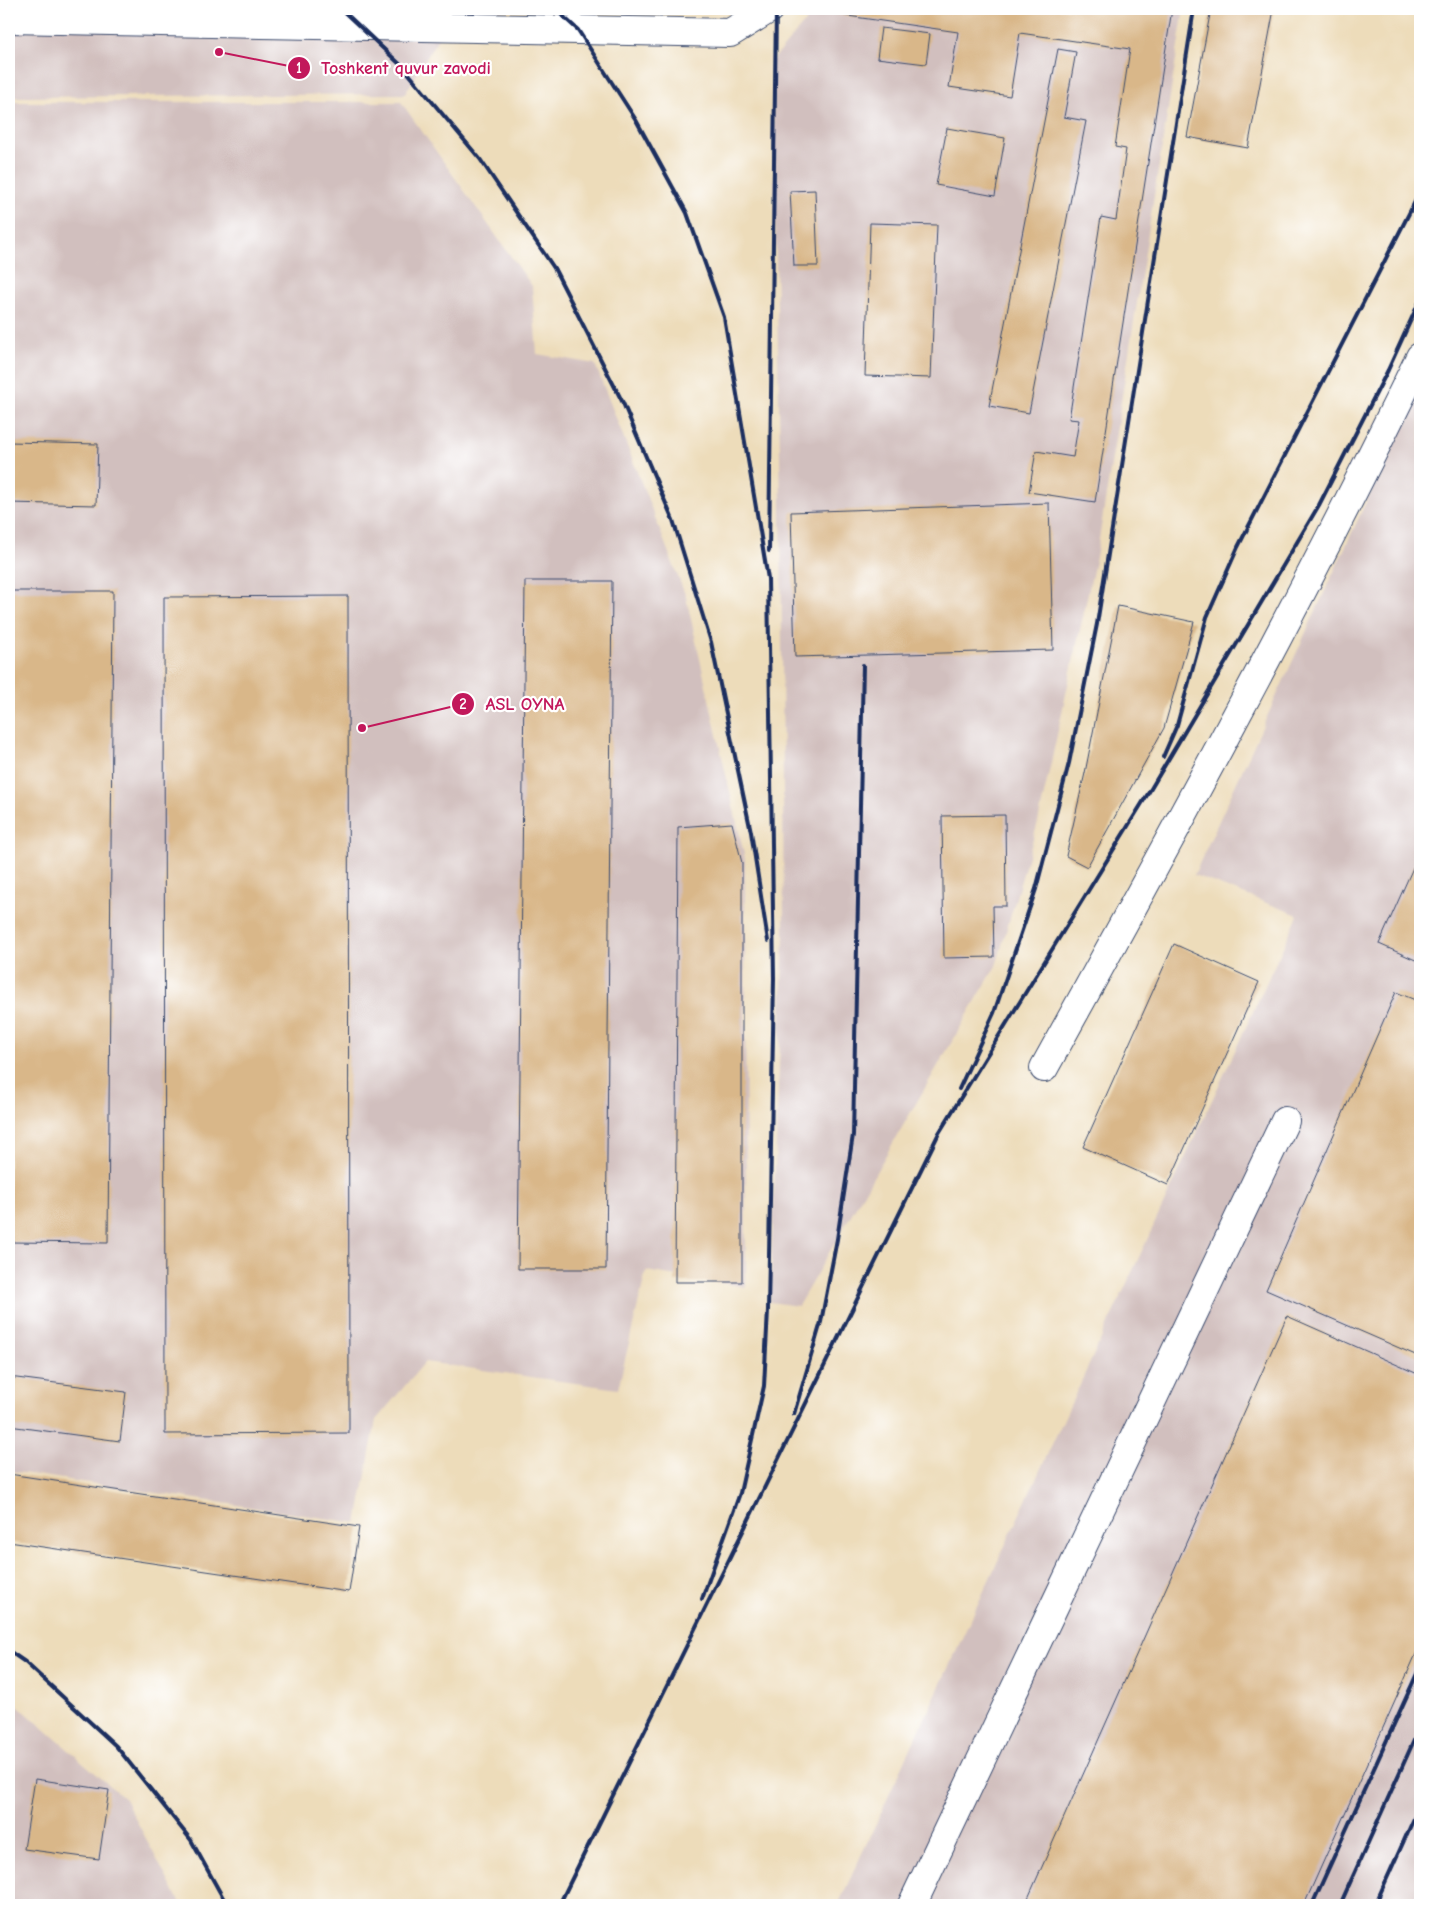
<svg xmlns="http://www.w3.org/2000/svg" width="1429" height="1914" viewBox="0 0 1429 1914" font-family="'Comic Neue',sans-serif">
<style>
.industrial{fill:#d1bfbe}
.building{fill:#d9b789}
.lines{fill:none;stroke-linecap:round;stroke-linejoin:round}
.minor-casing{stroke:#3a496c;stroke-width:30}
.minor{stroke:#fff;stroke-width:28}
.rail{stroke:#1b2f5e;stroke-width:4}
.leader{fill:none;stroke:#c2185b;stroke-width:2}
.callout-dot{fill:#c2185b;stroke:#fff;stroke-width:2}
.mark-label{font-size:15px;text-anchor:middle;font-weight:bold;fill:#fff}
.callout-label{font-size:18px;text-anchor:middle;font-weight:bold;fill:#c2185b;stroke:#fff;stroke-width:4.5;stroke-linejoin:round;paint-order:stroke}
</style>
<rect width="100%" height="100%" fill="#fff"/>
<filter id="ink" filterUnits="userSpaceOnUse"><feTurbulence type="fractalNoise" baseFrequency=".02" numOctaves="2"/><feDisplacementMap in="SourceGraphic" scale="10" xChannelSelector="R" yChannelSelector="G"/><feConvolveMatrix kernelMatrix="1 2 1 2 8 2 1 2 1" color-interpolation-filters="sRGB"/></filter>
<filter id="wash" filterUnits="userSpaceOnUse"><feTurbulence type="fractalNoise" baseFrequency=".0096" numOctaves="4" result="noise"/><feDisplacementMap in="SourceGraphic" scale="20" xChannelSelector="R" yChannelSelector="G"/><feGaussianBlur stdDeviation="1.12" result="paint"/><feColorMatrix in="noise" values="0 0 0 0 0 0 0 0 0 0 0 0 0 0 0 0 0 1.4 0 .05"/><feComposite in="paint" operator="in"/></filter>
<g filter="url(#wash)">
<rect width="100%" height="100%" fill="#eddcba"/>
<!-- industrial -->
<g class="industrial">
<polygon points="9,9 738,9 454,11 405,94 9,97"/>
<polygon points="816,9 1184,9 1097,552 1038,822 996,966 798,1306 770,1302 784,934 781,506 772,61"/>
<polygon points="9,102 401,102 532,286 537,354 595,364 686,597 745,859 746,1287 646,1271 618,1389 425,1362 376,1420 357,1523 9,1471"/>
<polygon points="1420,385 1420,1905 838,1905 1298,915 1194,875"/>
<polygon points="9,1698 125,1799 181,1905 9,1905"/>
</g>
<g id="blocks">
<!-- building -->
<g class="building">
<polygon points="837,9 1172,9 1095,502 1029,492 1036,451 1073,457 1079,420 1069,419 1101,217 1116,220 1126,149 1115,147 1130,49 1020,33 1010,96 949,87 958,32 834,14"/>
<polygon points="1211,9 1274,9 1248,148 1187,137"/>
<polygon points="881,28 930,34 926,64 877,58"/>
<polygon points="1058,49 1076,52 1064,117 1086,121 1029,413 989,406"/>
<polygon points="947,128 1005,138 995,196 936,185"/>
<polygon points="815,190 818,266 794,266 790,191"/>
<polygon points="870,223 937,225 931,378 865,376"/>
<polygon points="9,442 98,444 96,505 9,503"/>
<polygon points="1049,503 1053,650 795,657 791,512"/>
<polygon points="525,581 612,581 606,1269 518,1269"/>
<polygon points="9,591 113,591 108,1243 9,1242"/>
<polygon points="348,596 349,1433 165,1434 164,597"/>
<polygon points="1118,606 1194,622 1164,728 1087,867 1066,856 1085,773"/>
<polygon points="1005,815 1006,906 993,906 994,957 944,958 942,816"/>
<polygon points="732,823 742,863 742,1282 675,1282 678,827"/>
<polygon points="1420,852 1420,962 1379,944"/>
<polygon points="1174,944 1259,982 1168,1185 1083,1147"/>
<polygon points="1396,992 1420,1002 1420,1357 1266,1290"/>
<polygon points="1287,1316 1420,1375 1420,1645 1304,1905 1025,1905"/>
<polygon points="9,1377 126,1392 120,1441 9,1426"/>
<polygon points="9,1474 359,1527 349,1592 9,1542"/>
<polygon points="35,1779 109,1790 99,1859 24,1849"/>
</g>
</g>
</g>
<g filter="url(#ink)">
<use href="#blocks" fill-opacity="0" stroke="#3a496c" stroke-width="1"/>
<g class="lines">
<!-- minor casing -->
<g class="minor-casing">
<g id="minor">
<polyline points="9,19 730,33 769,9"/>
<path d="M1044,1068C1174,833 1303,598 1420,357"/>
<polyline points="912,1905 1285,1121"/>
</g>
</g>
<!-- minor -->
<use href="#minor" class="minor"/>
<!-- rail -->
<g class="rail">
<polyline points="341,9 404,68 480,159 554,268 623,403 673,520 711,642 751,832 768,941"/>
<polyline points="555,9 578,30 636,120 687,213 724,317 768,579 774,978 768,1310 764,1386 740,1493 702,1599"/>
<polyline points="769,551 776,9"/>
<polyline points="1163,757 1177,725 1207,617 1238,547 1420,192"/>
<polyline points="959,1089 994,1013 1036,889 1069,763 1097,624 1194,9"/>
<polyline points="794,1414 821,1322 837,1239 853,1135 863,665"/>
<polyline points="9,1651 25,1662 116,1746 191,1840 227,1905"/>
<polyline points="559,1905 939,1133 1149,792 1319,505 1388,370 1420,300"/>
<polyline points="1312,1905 1420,1667"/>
<polyline points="1340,1905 1420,1727"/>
<polyline points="1375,1905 1420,1805"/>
</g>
</g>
</g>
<!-- callouts -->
<path class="leader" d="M219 52L299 68M362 728L463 704"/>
<g class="callout-dot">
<circle cx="219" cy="52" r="5"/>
<circle cx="362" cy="728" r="5"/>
<circle cx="299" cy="68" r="12"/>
<circle cx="463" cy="704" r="12"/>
</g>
<g class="mark-label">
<text x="299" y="73">1</text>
<text x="463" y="709">2</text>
</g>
<g class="callout-label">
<text x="406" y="74">Toshkent quvur zavodi</text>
<text x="525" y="710">ASL OYNA</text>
</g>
<!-- margin -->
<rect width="1429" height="1914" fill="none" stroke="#fff" stroke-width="30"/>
</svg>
